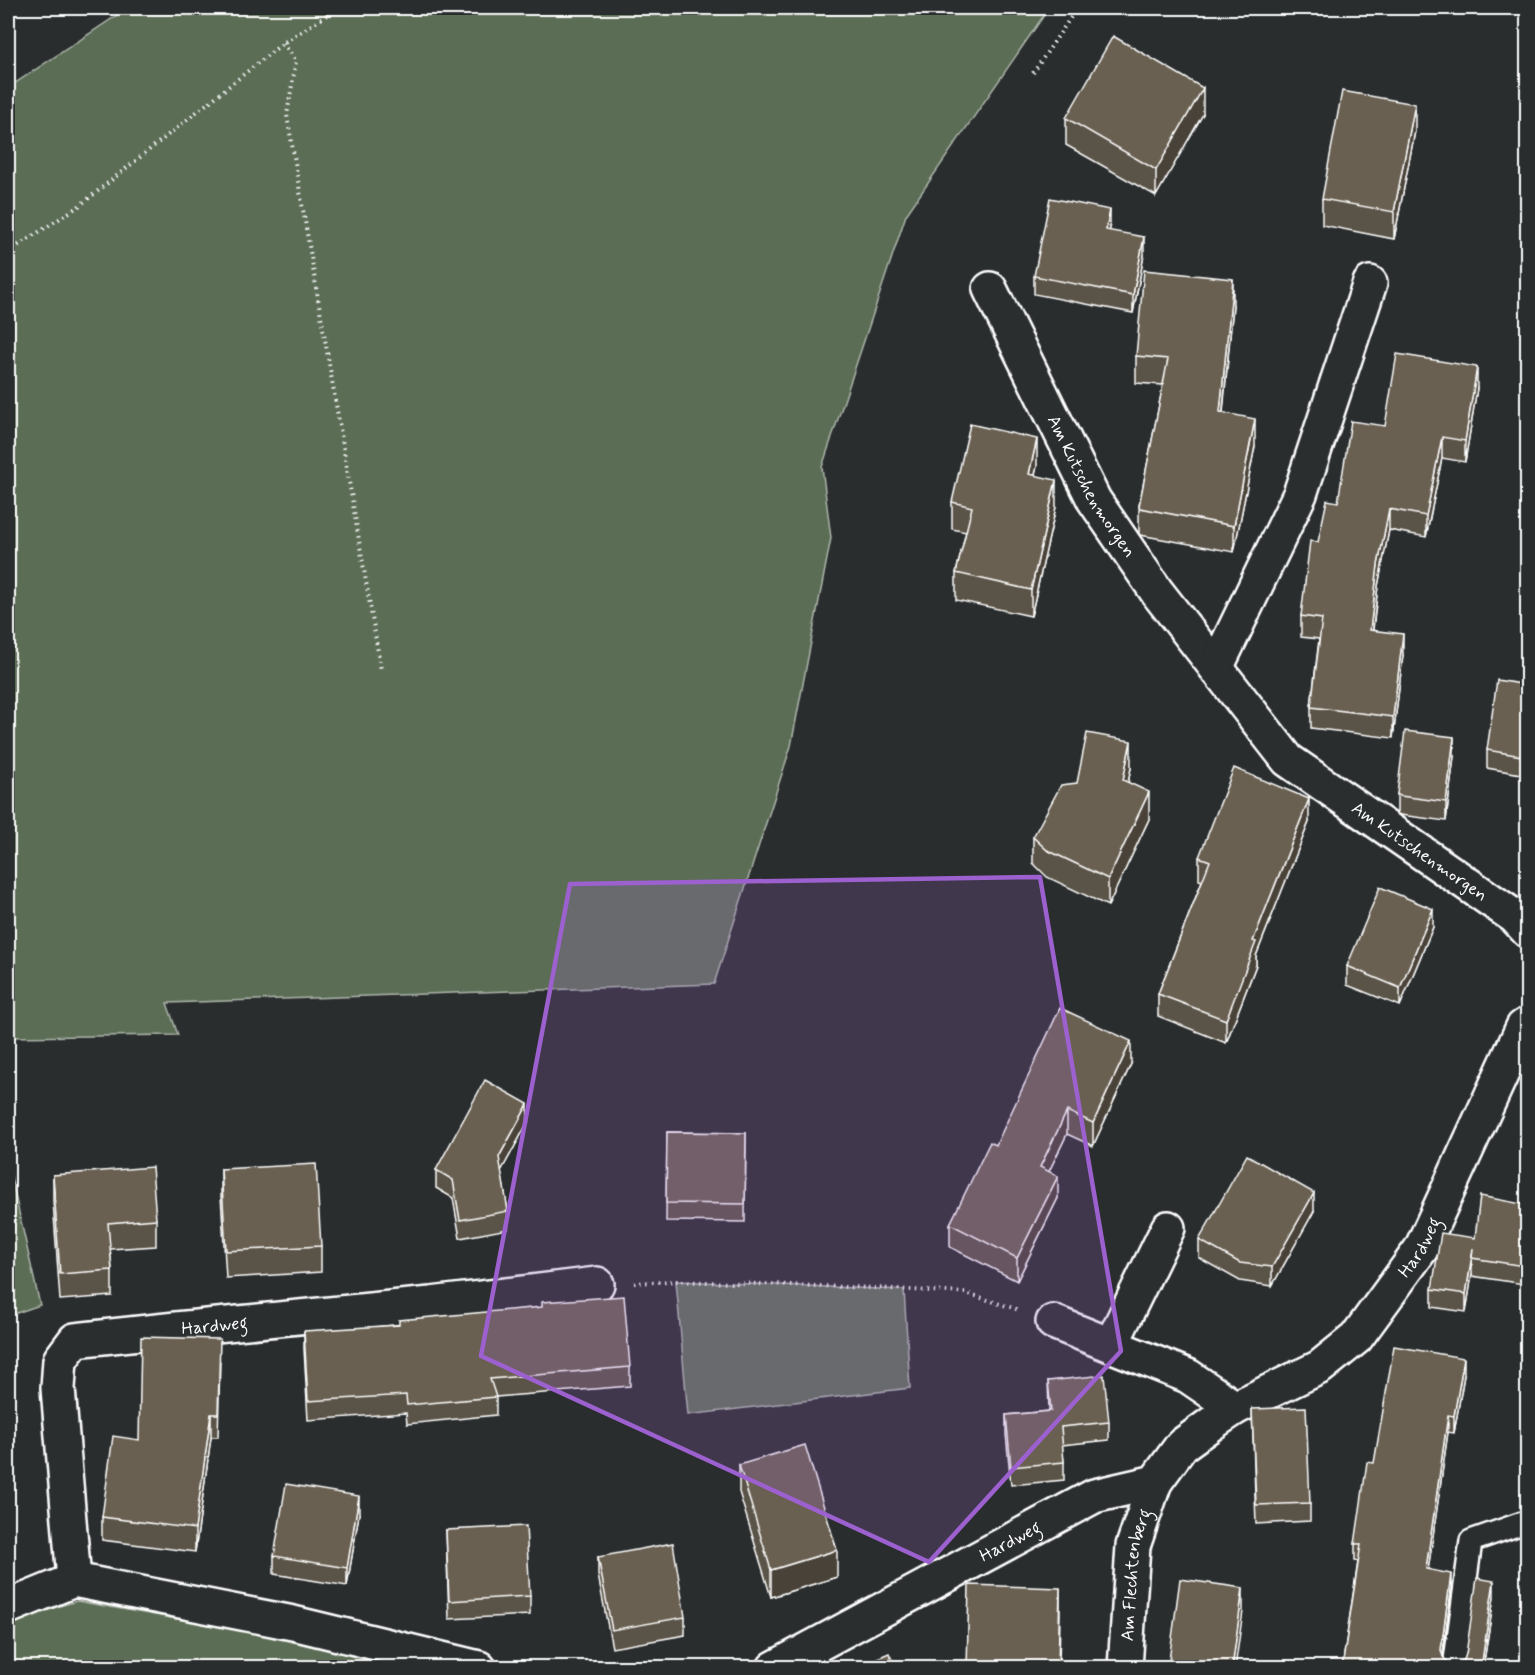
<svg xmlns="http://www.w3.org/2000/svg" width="1535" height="1675" viewBox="0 0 1535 1675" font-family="Mynerve,sans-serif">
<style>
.green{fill:#5b6d57;stroke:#adb6ab;stroke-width:1.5}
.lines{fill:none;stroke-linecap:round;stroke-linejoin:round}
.lane-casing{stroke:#fff;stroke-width:26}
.street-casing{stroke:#fff;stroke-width:38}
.path{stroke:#fff;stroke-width:4;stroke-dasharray:1.5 4.5;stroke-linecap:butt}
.lane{stroke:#2a2d2e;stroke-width:21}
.street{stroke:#2a2d2e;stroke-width:33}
.wall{fill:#5a5346;stroke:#fff;stroke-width:1.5}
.shaded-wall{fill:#4a4339;stroke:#fff;stroke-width:1.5}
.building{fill:#696051;stroke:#fff;stroke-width:1.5}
.marked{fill:#9c61cf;fill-opacity:0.2;stroke:#9c61cf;stroke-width:4.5;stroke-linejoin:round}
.labels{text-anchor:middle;stroke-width:5;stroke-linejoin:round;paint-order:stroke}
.street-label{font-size:18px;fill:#fff;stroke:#2a2d2e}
</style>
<rect width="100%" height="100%" fill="#2a2d2e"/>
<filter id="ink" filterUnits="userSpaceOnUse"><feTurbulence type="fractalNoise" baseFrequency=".0167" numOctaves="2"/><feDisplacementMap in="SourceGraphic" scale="12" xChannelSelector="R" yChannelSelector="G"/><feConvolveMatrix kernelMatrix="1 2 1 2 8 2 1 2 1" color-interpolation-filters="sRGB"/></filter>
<g filter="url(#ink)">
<!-- green -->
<g class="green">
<polygon points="128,8 1049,8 906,215 822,467 831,538 791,746 714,984 167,1003 178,1035 8,1037 8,88"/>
<polygon points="8,1164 40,1305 8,1316"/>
<polygon points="676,1281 904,1290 910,1388 688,1415"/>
<polygon points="77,1601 393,1658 431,1668 8,1668 8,1621"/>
</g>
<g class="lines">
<!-- lane casing -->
<g class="lane-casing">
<polyline id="lane" points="1454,1668 1471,1541 1528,1521"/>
</g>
<!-- street casing -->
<g class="street-casing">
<g id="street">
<path id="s1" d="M990,289L1094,500L1157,592L1288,760L1515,917L1528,931"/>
<polyline points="1216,668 1300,494 1370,283"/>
<polyline points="1053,1322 1188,1376 1235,1408"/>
<polyline points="1111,1345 1168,1228"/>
<path id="s2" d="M74,1580L58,1388L60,1360L75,1340L176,1329L431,1304L597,1284"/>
<polyline points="8,1607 74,1580 293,1623 479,1668"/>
<path id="s3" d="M774,1668L1094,1496L1155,1482L1182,1445L1211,1424L1235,1408L1320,1367L1356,1338L1421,1249L1523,1027L1528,1024"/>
<path id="s4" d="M1125,1668L1133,1546L1155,1482"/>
</g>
</g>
<!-- path -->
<g class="path">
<polyline points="283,43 296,61 287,115 381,670"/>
<polyline points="1033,73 1077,8"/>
<polyline points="8,252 79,206 283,43 338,8"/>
<polyline points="634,1283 676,1281 876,1288 966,1293 1019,1310"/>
</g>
<!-- lane -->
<use href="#lane" class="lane"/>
<!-- street -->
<use href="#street" class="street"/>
</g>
<!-- wall -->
<g class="wall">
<polygon points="1203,114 1156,196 1066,145 1066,118"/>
<polygon points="1415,131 1394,239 1322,225 1322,199"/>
<polygon points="1110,228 1109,230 1144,255 1133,313 1034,294 1034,276"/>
<polygon points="1233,305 1223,413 1255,446 1234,552 1140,535 1139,533 1139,506 1163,385 1136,383 1136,356"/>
<polygon points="1477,388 1465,462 1442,458 1426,537 1389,530 1378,586 1373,630 1403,655 1393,738 1311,728 1311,707 1319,639 1301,637 1301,616 1318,542 1338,502 1385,426"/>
<polygon points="1037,466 1035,475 1056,507 1031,616 956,600 956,573 966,532 952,529 952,502"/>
<polygon points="1527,685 1527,775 1487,768 1487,750"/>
<polygon points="1454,756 1446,821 1400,815 1397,813 1397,794"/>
<polygon points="1131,768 1128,783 1149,819 1108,906 1047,877 1033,863 1033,837 1077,783"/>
<polygon points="1309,822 1256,956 1256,965 1226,1043 1158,1016 1158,994 1202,881 1199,880 1199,857"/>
<polygon points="1433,927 1400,1006 1347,985 1347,966"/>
<polygon points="1131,1064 1093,1146 1067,1134 1049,1171 1058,1198 1017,1281 950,1247 950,1224 996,1145"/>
<polygon points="528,1122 501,1171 508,1211 508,1229 460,1238 453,1198 436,1188 436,1170"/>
<polygon points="667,1132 746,1133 745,1222 666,1221"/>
<polygon points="221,1169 321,1246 321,1272 226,1278 221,1196"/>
<polygon points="53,1175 156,1219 156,1246 110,1249 112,1270 112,1296 60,1300 53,1201"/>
<polygon points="1527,1205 1524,1284 1472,1276 1472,1274 1466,1312 1432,1307 1432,1289 1475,1238"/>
<polygon points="1314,1211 1272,1286 1240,1281 1199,1258 1199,1240"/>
<polygon points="304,1331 630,1367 630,1386 496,1397 496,1415 407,1424 406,1413 308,1420 304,1349"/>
<polygon points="220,1362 218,1437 211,1437 195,1552 102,1540 102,1517 139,1440"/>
<polygon points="1464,1375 1454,1433 1448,1432 1428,1569 1451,1591 1443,1657 1447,1662 1452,1664 1459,1663 1464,1660 1494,1597 1483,1668 1342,1668 1358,1561 1355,1560 1355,1544 1374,1463"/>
<polygon points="1048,1381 1109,1422 1109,1440 1062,1445 1064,1462 1064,1480 1011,1485 1006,1434 1006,1415 1049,1411"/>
<polygon points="1252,1409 1310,1503 1310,1521 1256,1524"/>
<polygon points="739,1465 837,1577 771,1597 739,1492"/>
<polygon points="359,1514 347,1586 274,1574 274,1556"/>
<polygon points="446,1530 530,1596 530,1615 449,1619"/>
<polygon points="598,1557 685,1617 685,1635 612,1648 598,1575"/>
</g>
<!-- shaded-wall -->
<g class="shaded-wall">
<polygon points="1203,88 1203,114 1156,196 1156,170"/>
<polygon points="1415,104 1415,131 1394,239 1394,212"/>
<polygon points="1110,210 1110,228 1106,248 1106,230"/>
<polygon points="1144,237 1144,255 1133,313 1133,295"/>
<polygon points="1233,279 1233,305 1220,439 1220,412"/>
<polygon points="1477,367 1477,388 1465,462 1465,441"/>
<polygon points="1255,419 1255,446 1234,552 1234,526"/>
<polygon points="1442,437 1442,458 1426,537 1426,516"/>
<polygon points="1037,439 1037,466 1029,501 1029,474"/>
<polygon points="1056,480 1056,507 1031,616 1031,590"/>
<polygon points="1389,509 1389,530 1378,586 1370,651 1370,630 1378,565"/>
<polygon points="1403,634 1403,655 1393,738 1393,717"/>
<polygon points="1454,737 1454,756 1446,821 1446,802"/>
<polygon points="1131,741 1131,768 1123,807 1123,780"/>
<polygon points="1149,792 1149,819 1108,906 1108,879"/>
<polygon points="1309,799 1309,822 1256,956 1256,965 1226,1043 1226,1020 1253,941"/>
<polygon points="1433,909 1433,927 1400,1006 1400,988"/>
<polygon points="1131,1041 1131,1064 1093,1146 1093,1123"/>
<polygon points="528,1104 528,1122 499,1175 499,1157"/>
<polygon points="1067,1111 1067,1134 1040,1190 1040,1167"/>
<polygon points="1058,1176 1058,1198 1017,1281 1017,1258"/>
<polygon points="1314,1193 1314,1211 1272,1286 1272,1267"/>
<polygon points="1527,1239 1527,1257 1524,1284 1524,1266"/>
<polygon points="1472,1258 1472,1274 1466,1312 1466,1294"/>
<polygon points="1464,1358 1464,1375 1454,1433 1454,1416"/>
<polygon points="211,1414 211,1437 195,1552 195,1529"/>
<polygon points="1448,1415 1448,1432 1426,1585 1426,1569"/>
<polygon points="359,1496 359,1514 347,1586 347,1568"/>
<polygon points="837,1550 837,1577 771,1597 771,1570"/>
<polygon points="1451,1574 1451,1591 1441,1667 1441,1650"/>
<polygon points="1494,1581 1494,1597 1483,1668 1481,1668"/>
<polygon points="1060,1588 1060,1615 1059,1668 1058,1668"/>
<polygon points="1243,1588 1243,1611 1235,1668 1232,1668"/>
</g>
<!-- building -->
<g class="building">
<polygon points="1113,36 1203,88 1156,170 1066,118"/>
<polygon points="1342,91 1415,104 1394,212 1322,199"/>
<polygon points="1050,198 1110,210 1106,230 1144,237 1133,295 1034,276"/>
<polygon points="1144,270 1233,279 1220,412 1255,419 1234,526 1140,508 1139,506 1168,359 1136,356"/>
<polygon points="1397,354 1477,367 1465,441 1442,437 1426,516 1389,509 1378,565 1370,630 1403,634 1393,717 1311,707 1322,619 1301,616 1310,541 1318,542 1327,500 1338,502 1351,421 1385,426"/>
<polygon points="970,424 1037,439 1029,474 1056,480 1031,590 956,573 972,507 952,502"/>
<polygon points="1497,680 1527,685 1527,757 1487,750"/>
<polygon points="1405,731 1454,737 1446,802 1400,796 1397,794"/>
<polygon points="1087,733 1131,741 1123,780 1149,792 1108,879 1047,850 1033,837 1061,785 1077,783"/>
<polygon points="1234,768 1309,799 1253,941 1256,942 1226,1020 1158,994 1210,861 1199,857"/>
<polygon points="1380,887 1433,909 1400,988 1347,966"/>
<polygon points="1060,1008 1131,1041 1093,1123 1067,1111 1040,1167 1058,1176 1017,1258 950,1224 990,1142 996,1145"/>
<polygon points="485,1080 528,1104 499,1157 508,1211 460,1220 453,1180 436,1170"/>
<polygon points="667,1132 746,1133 745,1204 666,1203"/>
<polygon points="1247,1155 1314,1193 1272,1267 1240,1263 1199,1240"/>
<polygon points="316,1164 321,1246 226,1251 221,1169"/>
<polygon points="152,1167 156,1219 108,1223 112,1270 60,1274 53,1175"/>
<polygon points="1480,1196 1527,1205 1527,1239 1524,1266 1472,1258 1473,1248 1466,1294 1432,1289 1441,1233 1475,1238"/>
<polygon points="624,1296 630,1367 490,1379 496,1397 407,1405 406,1395 308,1401 304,1331 399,1325 399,1320 542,1307 542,1302"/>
<polygon points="141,1337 220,1339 218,1414 211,1414 195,1529 102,1517 113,1436 139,1440"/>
<polygon points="1394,1346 1464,1358 1454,1416 1448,1415 1426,1569 1451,1574 1441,1650 1443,1657 1447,1662 1452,1664 1459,1663 1464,1660 1466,1654 1477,1578 1494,1581 1481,1668 1342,1668 1361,1544 1355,1544 1367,1462 1374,1463"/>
<polygon points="1104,1375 1109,1422 1061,1427 1064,1462 1011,1467 1006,1415 1051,1411 1048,1381"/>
<polygon points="1306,1407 1310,1503 1256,1505 1252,1409"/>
<polygon points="805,1445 837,1550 771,1570 739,1465"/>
<polygon points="286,1484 359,1496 347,1568 274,1556"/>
<polygon points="526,1526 530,1596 449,1601 446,1530"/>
<polygon points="673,1543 685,1617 612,1630 598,1557"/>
<polygon points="1180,1579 1243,1588 1232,1668 1168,1668"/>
<polygon points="969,1585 1060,1588 1058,1668 967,1668"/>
<polygon points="889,1653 896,1668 854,1668"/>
</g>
</g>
<!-- marked area -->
<path class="marked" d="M1040,877L1121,1351L929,1562L481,1356L570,884Z"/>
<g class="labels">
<!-- street labels -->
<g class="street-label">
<text dy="6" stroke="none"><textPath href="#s1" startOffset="222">Am Kutschenmorgen</textPath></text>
<text dy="6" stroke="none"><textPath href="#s1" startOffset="720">Am Kutschenmorgen</textPath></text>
<text dy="6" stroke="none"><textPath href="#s3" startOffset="788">Hardweg</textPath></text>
<text dy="6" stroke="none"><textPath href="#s2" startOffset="386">Hardweg</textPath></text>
<text dy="6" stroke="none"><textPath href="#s3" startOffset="268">Hardweg</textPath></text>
<text dy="6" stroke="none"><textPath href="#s4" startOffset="94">Am Flechtenberg</textPath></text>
</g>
</g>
<!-- margin -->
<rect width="1535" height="1675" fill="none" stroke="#2a2d2e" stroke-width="30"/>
<rect x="15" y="15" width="1505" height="1645" fill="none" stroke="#fff" stroke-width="2" filter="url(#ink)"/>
</svg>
